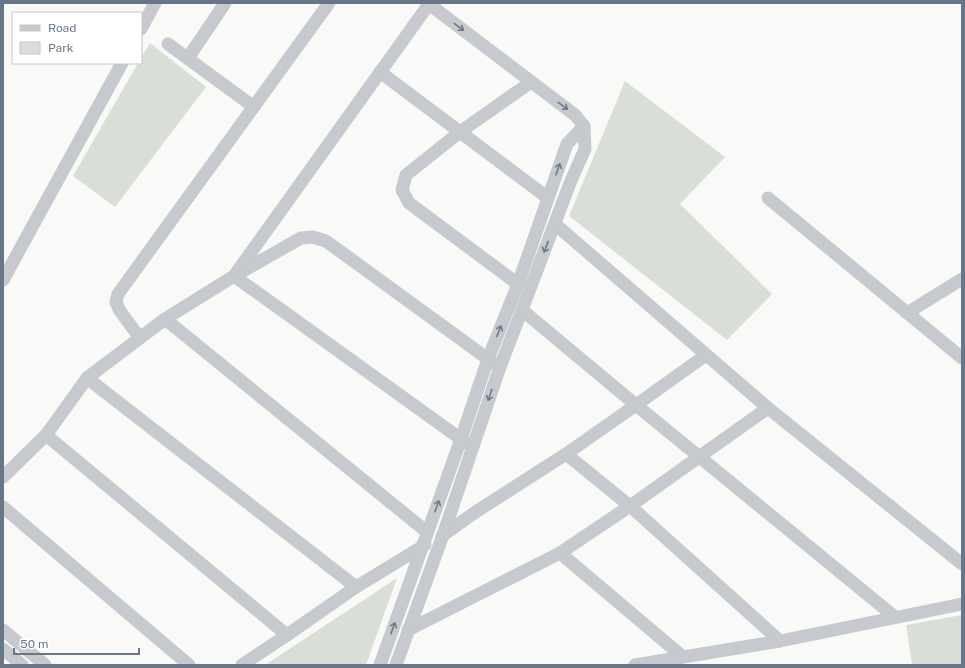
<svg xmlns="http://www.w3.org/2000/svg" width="965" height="668" viewBox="0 0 965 668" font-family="'Public Sans',sans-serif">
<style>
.green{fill:#d9dfd6}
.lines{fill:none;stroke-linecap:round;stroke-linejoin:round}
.street{stroke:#c6c9cd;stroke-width:13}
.oneway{stroke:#6e7a8b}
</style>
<rect width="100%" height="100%" fill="#f9faf7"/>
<!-- green -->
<g class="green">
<polygon points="150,43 206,87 115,207 73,176 138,63 141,63 141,58"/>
<polygon points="625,81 725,157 680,204 772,294 727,340 569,216"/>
<polygon points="397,578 366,665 265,665"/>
<polygon points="962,615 962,665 912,665 906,625"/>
</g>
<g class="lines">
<!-- street -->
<g class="street">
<polyline points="141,29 155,3"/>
<polyline points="168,44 254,107"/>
<polyline points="188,58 225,3"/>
<polyline points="380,72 548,198"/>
<polyline points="768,198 962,358"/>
<polyline points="555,224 768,408 962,564"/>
<polyline points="3,280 122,63"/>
<polyline points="518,284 409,203 402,190 406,175 460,132 531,82"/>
<polyline points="522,310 636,405 895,617"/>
<polyline points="907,313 962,279"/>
<polyline points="165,319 427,532"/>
<polyline points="140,338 120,311 116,302 118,294 329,3"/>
<polyline points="87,378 356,587"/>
<polyline points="46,435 287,635"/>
<polyline points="472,447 234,276 301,238 313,237 326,241 488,359 500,367"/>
<polyline points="566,454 630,506 780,641"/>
<polyline points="3,477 46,435 87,378 165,319 234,276 429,4"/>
<polyline points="3,507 189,665"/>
<polyline points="442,536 474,513 566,454 636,405 706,355"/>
<polyline points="560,553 683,657"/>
<polyline points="3,630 45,665"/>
<polyline points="408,630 560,553 630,506 768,408"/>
<polyline points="3,649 22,665"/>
<polyline points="242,665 287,635 356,587 425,545"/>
<polyline points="380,665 461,439 488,359 518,284 567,144 584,126"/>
<polyline points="396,665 443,535 500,367 522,310 570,183 585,149 584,126 575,115 429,4 429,3"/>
<polyline points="635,665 780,641 962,604"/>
</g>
</g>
<!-- one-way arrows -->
<defs><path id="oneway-shaft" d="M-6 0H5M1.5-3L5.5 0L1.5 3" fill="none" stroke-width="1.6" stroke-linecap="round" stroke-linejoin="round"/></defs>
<g class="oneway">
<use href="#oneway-shaft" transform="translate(459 27) rotate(37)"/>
<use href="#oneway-shaft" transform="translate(563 106) rotate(37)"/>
<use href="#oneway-shaft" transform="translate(558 169) rotate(-71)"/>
<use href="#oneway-shaft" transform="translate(546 247) rotate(111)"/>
<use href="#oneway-shaft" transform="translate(499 331) rotate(-68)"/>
<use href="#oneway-shaft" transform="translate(490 395) rotate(109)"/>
<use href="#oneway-shaft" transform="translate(437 506) rotate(-70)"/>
<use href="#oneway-shaft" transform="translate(393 628) rotate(-70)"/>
</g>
<!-- border -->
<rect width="965" height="668" fill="none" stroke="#697688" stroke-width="8"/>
<!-- legend -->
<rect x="12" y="12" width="130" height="52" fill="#ffffff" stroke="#c3c8cf"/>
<rect x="20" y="25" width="20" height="6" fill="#c6c9cd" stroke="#c3c8cf"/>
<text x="48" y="32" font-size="12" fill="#697688">Road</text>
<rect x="20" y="42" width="20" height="12" fill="#d9dfd6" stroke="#c3c8cf"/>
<text x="48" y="52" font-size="12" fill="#697688">Park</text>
<!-- scale -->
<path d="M14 648v6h125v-6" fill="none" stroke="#697688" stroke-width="2"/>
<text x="20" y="648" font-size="12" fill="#697688" stroke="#ffffff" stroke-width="3" paint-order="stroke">50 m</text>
</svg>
